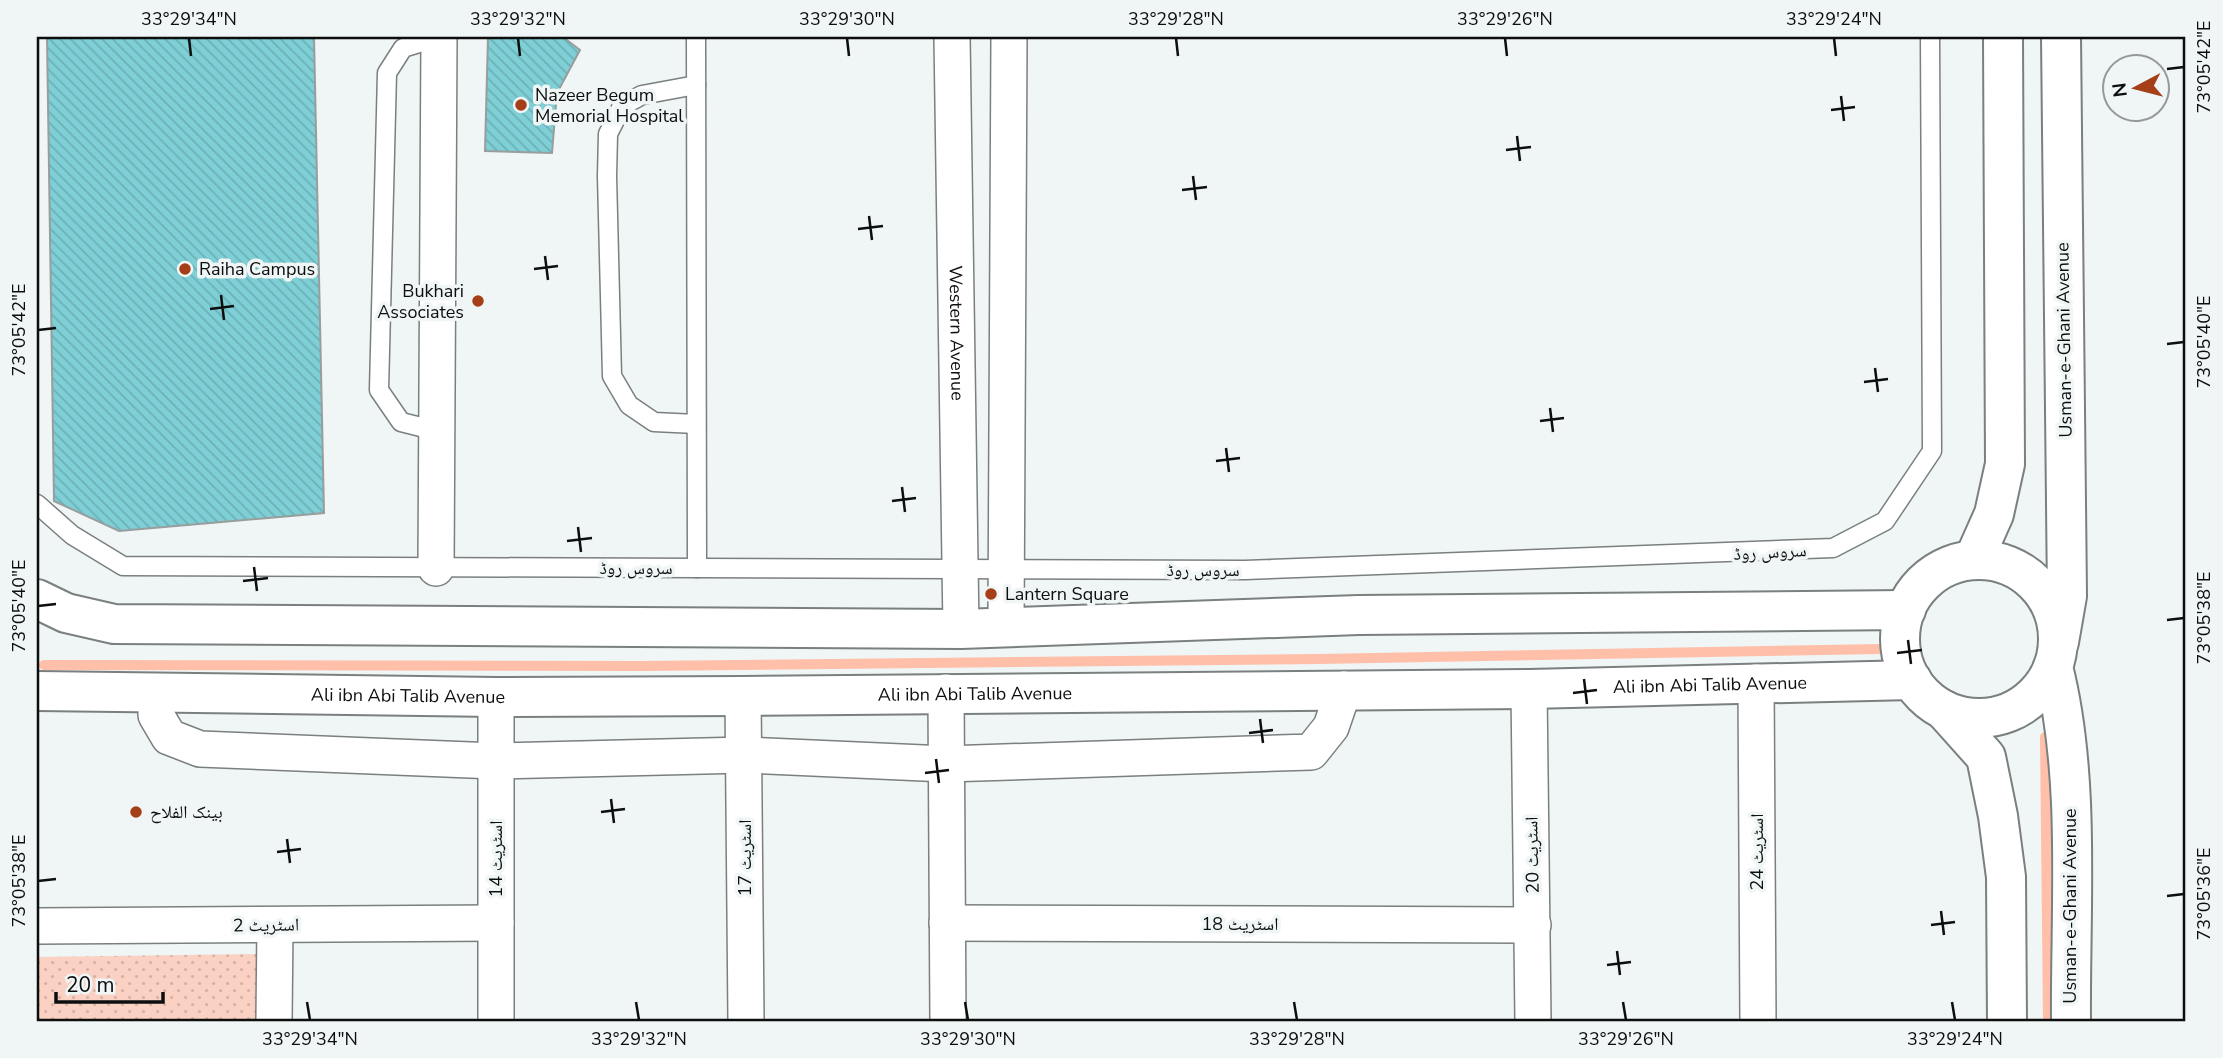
<svg xmlns="http://www.w3.org/2000/svg" width="2223" height="1058" viewBox="0 0 2223 1058" font-family="'Nunito Sans','Noto Naskh Arabic',sans-serif">
<style>
.park{fill:url(#park-dots)}
.lines{fill:none;stroke-linecap:round;stroke-linejoin:round}
.stream{stroke:#ffbfa9;stroke-width:10}
.building{fill:url(#building-back-hatch);stroke:#989d9d;stroke-width:2}
.service-casing{stroke:#7a7f7f;stroke-width:21}
.minor-casing{stroke:#7a7f7f;stroke-width:38}
.secondary-casing{stroke:#7a7f7f;stroke-width:42}
.service{stroke:#fff;stroke-width:18}
.minor{stroke:#fff;stroke-width:35}
.secondary{stroke:#fff;stroke-width:38}
.ticks{fill:none;stroke:#0d0f0f;stroke-width:2.5}
.poi-dot{fill:#a53f17;stroke:#f0f5f6;stroke-width:2.5}
.labels{text-anchor:middle;stroke-width:7;stroke-linejoin:round;paint-order:stroke}
.poi-label{font-size:18px;fill:#0d0f0f;stroke:#f0f5f6;text-anchor:start}
.street-label{font-size:18px;fill:#0d0f0f;stroke:#f0f5f6}
.neatline{fill:none;stroke:#0d0f0f;stroke-width:2.5}
.ticks-label{font-size:18px;text-anchor:middle;fill:#0d0f0f}
</style>
<defs>
<pattern id="park-dots" width="8" height="8" patternUnits="userSpaceOnUse" patternTransform="scale(1.75)"><rect width="8" height="8" fill="#fbd1c3"/><path d="M2 2h.1M6 6h.1" fill="none" stroke="#d6b2a6" stroke-width="1.8" stroke-linecap="round"/></pattern>
<pattern id="building-back-hatch" width="6" height="6" patternUnits="userSpaceOnUse" patternTransform="scale(1.75)"><rect width="6" height="6" fill="#7ecfd6"/><path d="M-1 5l2 2M0 0l6 6M5-1l2 2" fill="none" stroke="#6cb1b6"/></pattern>
</defs>
<rect width="100%" height="100%" fill="#f0f5f6"/>
<!-- park -->
<polygon class="park" points="262,954 262,1021 37,1021 37,957"/>
<g class="lines">
<!-- stream -->
<g class="stream">
<polyline points="44,665 641,666 1318,659 1882,649"/>
<polyline points="2045,737 2048,1021"/>
</g>
</g>
<!-- building -->
<g class="building">
<polygon points="47,37 314,37 324,513 119,531 54,501"/>
<polygon points="488,37 563,37 580,50 557,93 552,153 485,151"/>
</g>
<g class="lines">
<!-- service casing -->
<g class="service-casing">
<g id="service">
<polyline points="696,37 697,568"/>
<polyline points="696,85 642,95 622,106 608,134 607,176 612,376 629,405 654,422 696,424"/>
<polyline points="437,431 401,422 379,390 387,73 403,48 439,37"/>
<polyline points="37,504 72,535 123,566 1245,570 1833,548 1885,521 1932,451 1930,37"/>
</g>
</g>
<!-- minor casing -->
<g class="minor-casing">
<g id="minor">
<path id="s1" d="M952,37L961,629"/>
<polyline points="436,568 439,37"/>
<polyline points="1006,626 1009,37"/>
<polyline points="1756,682 1758,1021"/>
<polyline points="1529,689 1533,1021"/>
<polyline points="946,692 948,1021"/>
<polyline points="156,694 156,715 169,737 200,749 495,761 745,755 946,764 1311,752 1331,727 1344,689"/>
<polyline points="743,696 746,1021"/>
<polyline points="496,697 496,1021"/>
<polyline points="947,923 1533,925"/>
<polyline points="37,926 496,923"/>
<polyline points="274,1021 275,925"/>
</g>
</g>
<!-- secondary casing -->
<g class="secondary-casing">
<g id="secondary">
<polyline points="1974,559 1994,514 2005,464 2003,37"/>
<circle cx="1979" cy="639" r="79"/>
<polyline points="37,599 66,613 114,624 961,629 1359,615 1906,610"/>
<polyline points="2059,642 2067,596 2061,37"/>
<path d="M2053,667C2081,777 2070,908 2071,1021"/>
<path id="s2" d="M37,691L496,697L743,696L1529,689L1912,680"/>
<polyline points="1944,710 1986,757 1998,816 2006,877 2007,1021"/>
</g>
</g>
<!-- service -->
<use href="#service" class="service"/>
<!-- minor -->
<use href="#minor" class="minor"/>
<!-- secondary -->
<use href="#secondary" class="secondary"/>
</g>
<!-- ticks -->
<path class="ticks" d="M189,38L191,56M518,38L520,56M847,38L849,56M1176,38L1178,56M1505,38L1507,56M1834,38L1836,56M2167,69L2184,67M1841,96L1844,121M1831,110L1855,107M1517,136L1520,161M1506,150L1531,147M1193,176L1196,200M1182,190L1207,187M869,216L872,240M858,229L883,226M545,256L548,280M534,269L558,266M221,295L224,320M210,309L234,306M38,330L56,328M2167,344L2184,342M1875,368L1878,392M1864,382L1888,379M1550,408L1553,432M1540,421L1564,418M1226,448L1229,472M1216,461L1240,458M902,487L905,512M892,501L916,498M578,527L581,552M567,541L592,538M254,567L257,591M243,581L268,578M38,606L56,604M2167,620L2184,618M1908,640L1911,664M1897,653L1922,650M1584,679L1587,704M1573,693L1597,690M1260,719L1263,743M1249,733L1273,730M936,759L939,783M925,773L949,770M611,799L614,823M601,812L625,809M287,839L290,863M277,852L301,849M38,881L56,879M2167,896L2184,894M1941,911L1944,935M1931,925L1955,922M1617,951L1620,975M1607,965L1631,962M307,1002L310,1020M636,1002L639,1020M965,1002L968,1020M1294,1002L1297,1020M1623,1002L1626,1020M1952,1002L1955,1020"/>
<!-- markers -->
<g class="poi-dot">
<circle cx="521" cy="105" r="7"/>
<circle cx="185" cy="269" r="7"/>
<circle cx="478" cy="301" r="7"/>
<circle cx="991" cy="594" r="7"/>
<circle cx="136" cy="812" r="7"/>
</g>
<g class="labels">
<!-- poi labels -->
<g class="poi-label">
<text x="535" y="101">Nazeer Begum<tspan x="535" dy="21">Memorial Hospital</tspan></text>
<text x="199" y="275">Raiha Campus</text>
<text x="464" y="297" text-anchor="end">Bukhari<tspan x="464" dy="21">Associates</tspan></text>
<text x="1005" y="600">Lantern Square</text>
<text x="150" y="818">بینک الفلاح</text>
</g>
<!-- street labels -->
<g class="street-label">
<text dy="6" stroke="none"><textPath href="#s1" startOffset="296">Western Avenue</textPath></text>
<text transform="translate(2064 340) rotate(-91)" y="6">Usman-e-Ghani Avenue</text>
<text transform="translate(1770 552) rotate(-3)" y="6">سروس روڈ</text>
<text x="636" y="574">سروس روڈ</text>
<text x="1203" y="576">سروس روڈ</text>
<text dy="6" stroke="none"><textPath href="#s2" startOffset="1673">Ali ibn Abi Talib Avenue</textPath></text>
<text dy="6" stroke="none"><textPath href="#s2" startOffset="938">Ali ibn Abi Talib Avenue</textPath></text>
<text dy="6" stroke="none"><textPath href="#s2" startOffset="371">Ali ibn Abi Talib Avenue</textPath></text>
<text transform="translate(1757 852) rotate(-90)" y="6">اسٹریٹ 24</text>
<text transform="translate(1532 855) rotate(-91)" y="6">اسٹریٹ 20</text>
<text transform="translate(745 858) rotate(-90)" y="6">اسٹریٹ 17</text>
<text transform="translate(496 859) rotate(-90)" y="6">اسٹریٹ 14</text>
<text transform="translate(2070 906) rotate(-90)" y="6">Usman-e-Ghani Avenue</text>
<text x="1240" y="930">اسٹریٹ 18</text>
<text transform="translate(266 925) rotate(-1)" y="6">اسٹریٹ 2</text>
</g>
</g>
<!-- border -->
<rect width="2223" height="1058" fill="none" stroke="#f0f5f6" stroke-width="77"/>
<!-- north arrow -->
<g transform="translate(2136 88) rotate(263)"><circle r="33" fill="#f0f5f6" stroke="#95999a" stroke-width="2"/>
<path d="M0-5L12 26L0 18L-12 26Z" fill="#a53f17"/>
<text y="-10" font-size="19" font-weight="bold" text-anchor="middle" fill="#0d0f0f">N</text>
</g>
<!-- scale -->
<path d="M56 992v10h107v-10" fill="none" stroke="#0d0f0f" stroke-width="3.5"/>
<text x="66" y="992" font-size="21" fill="#0d0f0f" stroke="#f0f5f6" stroke-width="5" paint-order="stroke">20 m</text>
<rect x="38" y="38" width="2146" height="982" class="neatline"/>
<g class="ticks-label">
<text x="189" y="25">33°29'34"N</text>
<text x="518" y="25">33°29'32"N</text>
<text x="847" y="25">33°29'30"N</text>
<text x="1176" y="25">33°29'28"N</text>
<text x="1505" y="25">33°29'26"N</text>
<text x="1834" y="25">33°29'24"N</text>
<text transform="translate(2204 67) rotate(-90)" y="6">73°05'42"E</text>
<text transform="translate(19 330) rotate(-90)" y="6">73°05'42"E</text>
<text transform="translate(2204 342) rotate(-90)" y="6">73°05'40"E</text>
<text transform="translate(19 606) rotate(-90)" y="6">73°05'40"E</text>
<text transform="translate(2204 618) rotate(-90)" y="6">73°05'38"E</text>
<text transform="translate(19 881) rotate(-90)" y="6">73°05'38"E</text>
<text transform="translate(2204 894) rotate(-90)" y="6">73°05'36"E</text>
<text x="310" y="1045">33°29'34"N</text>
<text x="639" y="1045">33°29'32"N</text>
<text x="968" y="1045">33°29'30"N</text>
<text x="1297" y="1045">33°29'28"N</text>
<text x="1626" y="1045">33°29'26"N</text>
<text x="1955" y="1045">33°29'24"N</text>
</g>
</svg>
